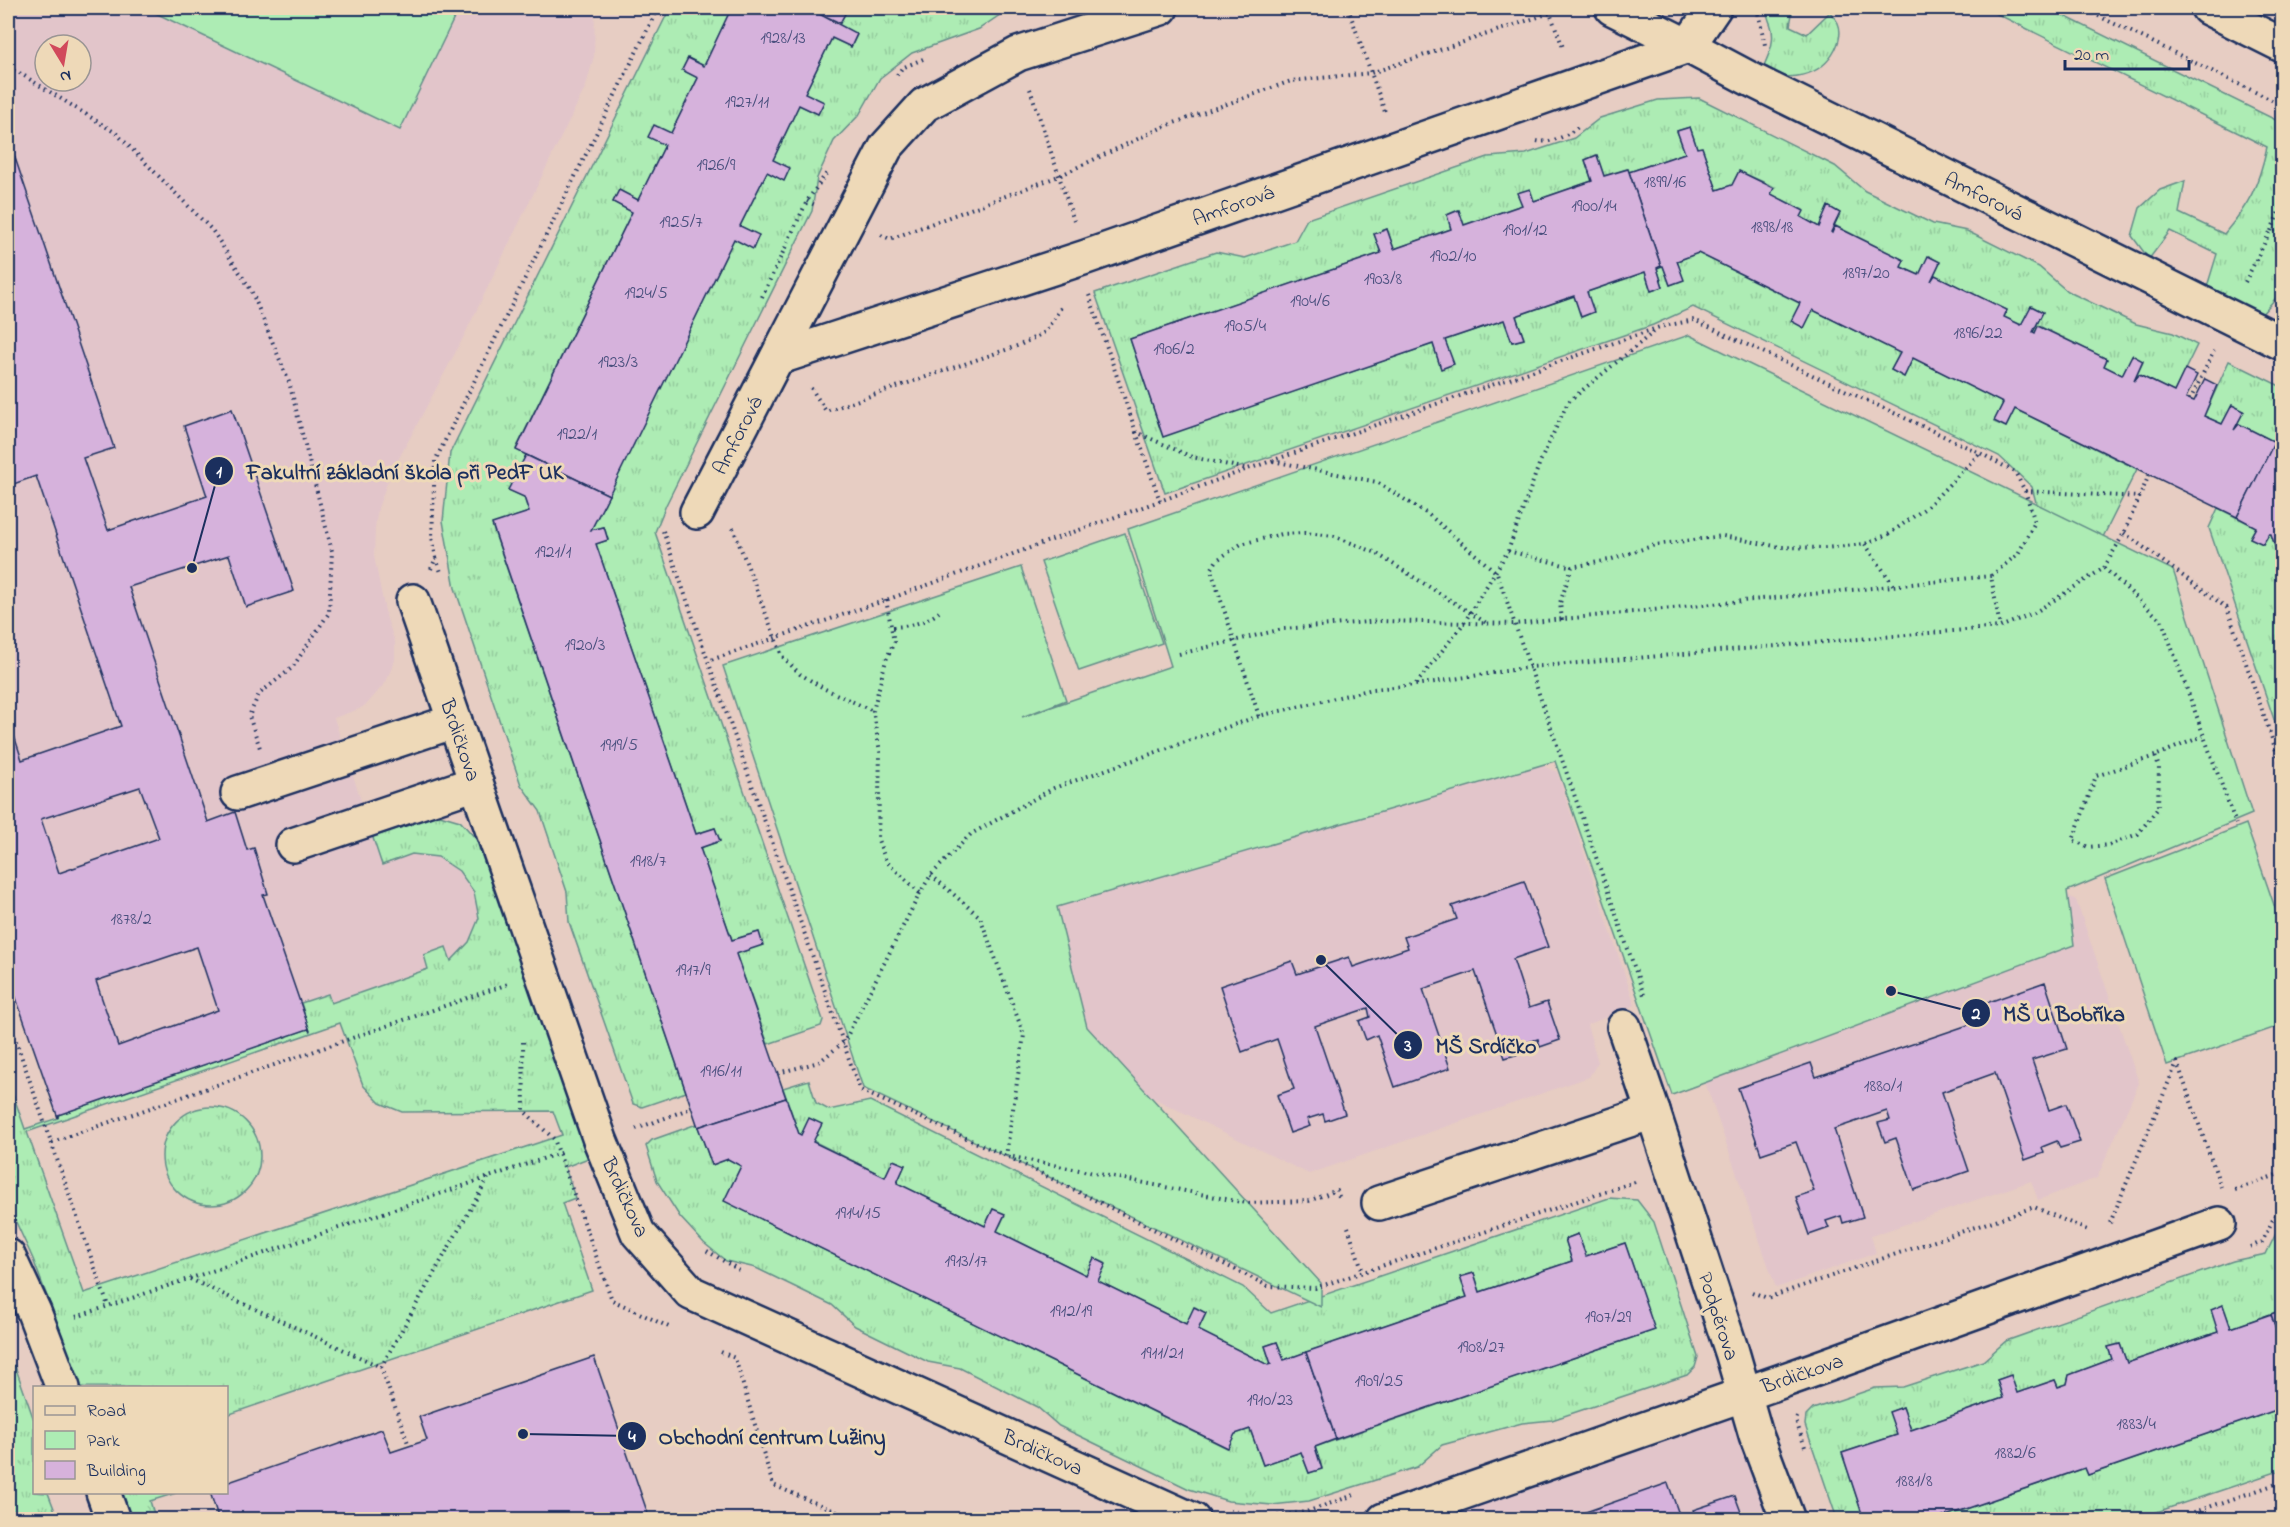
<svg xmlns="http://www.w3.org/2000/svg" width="2290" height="1527" viewBox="0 0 2290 1527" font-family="'Indie Flower',sans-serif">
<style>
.built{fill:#e2c5ca;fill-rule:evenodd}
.grass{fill:url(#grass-tufts);stroke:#648e89;stroke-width:1.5;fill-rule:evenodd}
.green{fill:#adecb4;stroke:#648e89;stroke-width:1.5}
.building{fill:#d6b2dc;stroke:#1b2f5e;stroke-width:1.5;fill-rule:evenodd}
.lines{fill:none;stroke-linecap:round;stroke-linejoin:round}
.minor-casing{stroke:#1b2f5e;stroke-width:38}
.path{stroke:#1b2f5e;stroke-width:4;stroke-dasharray:1.5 4.5;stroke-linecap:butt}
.minor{stroke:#eed9b8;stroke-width:33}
.labels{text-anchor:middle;stroke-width:6;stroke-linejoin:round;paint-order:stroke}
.number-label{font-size:18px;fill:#4a507e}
.street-label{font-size:21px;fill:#1b2f5e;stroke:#eed9b8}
.leader{fill:none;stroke:#1b2f5e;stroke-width:2}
.callout-dot{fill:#1b2f5e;stroke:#eed9b8;stroke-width:2}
.mark-label{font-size:18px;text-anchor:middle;font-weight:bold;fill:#fff}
.callout-label{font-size:22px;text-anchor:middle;font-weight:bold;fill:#1b2f5e;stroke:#eed9b8;stroke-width:6;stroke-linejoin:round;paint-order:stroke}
</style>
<defs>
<pattern id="grass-tufts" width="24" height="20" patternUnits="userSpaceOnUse" patternTransform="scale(1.5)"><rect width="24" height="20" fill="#adecb4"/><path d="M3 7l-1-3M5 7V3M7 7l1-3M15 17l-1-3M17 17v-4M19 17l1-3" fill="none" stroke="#94cb9d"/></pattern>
</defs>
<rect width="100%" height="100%" fill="#e7cdc3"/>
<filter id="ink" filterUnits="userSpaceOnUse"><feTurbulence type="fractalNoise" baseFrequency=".0167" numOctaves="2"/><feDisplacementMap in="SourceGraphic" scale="12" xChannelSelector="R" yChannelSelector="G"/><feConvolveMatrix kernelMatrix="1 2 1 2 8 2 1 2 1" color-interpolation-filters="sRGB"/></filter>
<g filter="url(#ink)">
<!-- built -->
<g class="built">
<path d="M8,8H595L594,56L586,86L461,342L390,475L378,508L375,528L374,556L386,616L395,642V660L386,682L367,704L359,709L334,718L382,864L412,854L438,857L459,871L474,892L479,918L469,942L451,961L446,948L424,955L429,968L331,1003L327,994L301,1003L310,1031L59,1115L58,1118L8,975ZM45,45H81V81H45Z"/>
<polygon points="1712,720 2076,900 2139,1083 2097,1178 2038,1200 2031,1181 1871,1236 1876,1253 1776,1288 1595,762"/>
<polygon points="1445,722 1557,772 1635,1005 1587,1025 1598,1062 1589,1077 1309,1174 1055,1050 1012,871"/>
<polygon points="1733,1415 1770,1519 1429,1520"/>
</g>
<!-- grass -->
<g class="grass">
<polygon points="670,8 723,8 730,11 704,66 688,58 682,70 698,78 638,200 619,190 613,202 632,212 516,449 526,455 509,490 524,497 529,512 492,525 686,1092 642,1107 633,1104 569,922 567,892 540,811 521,785 455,588 443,521 450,453"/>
<polygon points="848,8 1010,8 979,29 912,53 880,78 859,115 834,141 817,178 812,211 666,505 655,532 823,1020 821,1026 768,1044 736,954 759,932 732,940 700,848 720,841 715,828 696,834 596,544 608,540 604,527 591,530 734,239 752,248 759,236 740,226 767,172 784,180 789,168 773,160 799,105 818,114 824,102 805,93 832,38 851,47 857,35 839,25"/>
<path d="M1767,8H1793L1790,26L1807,34L1830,12C1832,15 1836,19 1838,23C1842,32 1839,42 1835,50C1821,77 1788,83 1762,70C1768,56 1776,42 1771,26C1769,19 1766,16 1767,8Z"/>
<path d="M1985,8H2048L2282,123V291L2261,315L2206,290L2217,254L2170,231L2149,259L2132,236L2140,208L2160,190L2185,181L2179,213L2224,234C2250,203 2258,187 2267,147Z"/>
<polygon points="1699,98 1835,166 1865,191 1933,224 1967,231 2039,267 2067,291 2136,324 2173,333 2197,345 2174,392 2139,375 2134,381 2143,362 2132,356 2122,375 2104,366 2107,359 2039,326 2035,333 2033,332 2043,312 2032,306 2021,325 2004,317 2007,310 1936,276 1931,281 1940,262 1929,256 1919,275 1901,267 1904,260 1836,226 1832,233 1831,232 1840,213 1829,207 1819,227 1801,217 1803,210 1771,194 1774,187 1739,171 1732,185 1717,190 1702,147 1697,148 1690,127 1677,131 1685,153 1629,172 1627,169 1604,176 1596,155 1585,160 1592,181 1534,201 1518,194 1522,205 1464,225 1458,210 1447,215 1451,229 1394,249 1387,229 1374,234 1381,253 1130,339 1163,436 1433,344 1441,368 1453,364 1445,340 1504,320 1512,342 1524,339 1516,316 1574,296 1582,317 1593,312 1587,292 1645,272 1651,291 1663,287 1657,268 1663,266 1670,285 1683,280 1677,261 1698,253 1900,353 1891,370 1904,377 1913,358 2003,403 1994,422 2006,427 2015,409 2137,469 2099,545 2038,510 2032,487 1999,456 1693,307 1653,325 1165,493 1095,293 1216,252 1245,258 1295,241 1307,219 1488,157 1526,154 1574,138 1600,118 1658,100"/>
<polygon points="2229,361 2282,387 2282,437 2278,435 2275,442 2239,424 2234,430 2244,411 2232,405 2222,424 2204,416"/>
<polygon points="2218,508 2256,527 2250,538 2263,544 2269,534 2271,534 2282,567 2282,612 2279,614 2282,624 2282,743 2209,528"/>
<path d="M433,813L460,821L485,849L591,1157L565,1167L575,1198L562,1203L592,1290L227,1415L226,1388L81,1387L33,1259L15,1220L8,1212V1080L25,1129L58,1118V1115L308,1029L310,1032L301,1003L328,994L331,1003L428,969L424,955L446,947L451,961L469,942L479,918L474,892L459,871L438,857L412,854L382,865L371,832ZM340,1023L363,1085L380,1103L402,1112L553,1111L562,1135L84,1293L27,1132Z"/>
<polygon points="809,1080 816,1103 829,1110 870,1101 1243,1287 1271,1313 1609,1198 1637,1200 1654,1222 1698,1357 1695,1367 1687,1375 1552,1420 1522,1423 1442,1445 1417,1467 1309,1501 1272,1505 1228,1501 1189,1489 1059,1426 1037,1407 960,1368 928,1362 855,1326 832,1305 756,1268 726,1261 704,1243 680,1217 657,1181 646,1146 652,1140 697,1124 712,1165 728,1159 741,1166 725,1201 1227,1448 1235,1434 1250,1429 1263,1465 1301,1452 1309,1473 1322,1468 1315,1447 1654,1330 1625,1243 1586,1256 1578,1234 1565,1239 1572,1261 1480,1292 1474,1273 1461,1277 1467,1297 1284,1360 1277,1342 1265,1346 1271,1364 1268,1365 1198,1330 1206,1313 1195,1307 1186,1324 1098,1281 1105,1263 1094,1258 1086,1275 997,1231 1005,1215 993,1209 985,1226 897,1183 905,1165 893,1160 885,1177 799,1134 783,1088"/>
<circle cx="211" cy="1156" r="49"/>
<polygon points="2282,1221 2282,1310 2231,1328 2223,1306 2218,1332 2127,1363 2120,1344 2108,1347 2112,1359 2069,1375 2067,1384 2058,1387 2055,1380 2017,1393 2010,1376 1997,1380 2003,1398 1911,1430 1903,1407 1890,1412 1897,1435 1842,1453 1864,1519 1837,1519 1805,1425 1806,1416 1813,1409 1875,1388 1903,1387 1983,1361 2006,1341 2233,1261 2266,1254"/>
<polygon points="8,1363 15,1366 34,1420 34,1492 48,1493 58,1519 9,1519 8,1514"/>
<polygon points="2282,1408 2282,1470 2136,1519 1934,1520 2085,1468 2088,1475"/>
<polygon points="119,1493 176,1493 150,1501 156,1520 128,1519"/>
</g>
<!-- green -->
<g class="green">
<polygon points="145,8 459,8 400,130"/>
<polygon points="1689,335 2173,570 2252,814 2067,891 2074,945 1672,1095 1555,761 1057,907 1087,1027 1321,1283 1321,1307 863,1088 723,666 1021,567 1066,700 1022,717 1171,666 1128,529"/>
<polygon points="1125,533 1162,643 1079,671 1041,562"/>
<polygon points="2246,824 2282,928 2282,1025 2167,1065 2105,879"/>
</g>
<!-- building -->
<g class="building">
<polygon points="723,8 808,8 857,34 851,47 832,38 805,93 824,102 818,114 799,105 773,160 790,168 784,181 767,172 740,226 759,235 753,249 734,239 609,495 516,450 632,212 613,202 619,190 638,200 665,145 648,137 654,125 671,133 698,78 682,70 688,58 704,66 730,11"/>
<polygon points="808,8 848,8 840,23"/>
<polygon points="1690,127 1697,148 1702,147 1717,190 1732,185 1739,171 1774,188 1771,194 1804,211 1801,217 1819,227 1828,206 1840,213 1831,232 1832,233 1835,226 1904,260 1901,267 1919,275 1928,256 1940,262 1931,281 1935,275 2007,310 2004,317 2021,325 2031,306 2043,312 2033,332 2035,333 2038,326 2107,359 2104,366 2122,375 2132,355 2143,361 2134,381 2139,375 2174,392 2185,369 2197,375 2186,398 2194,401 2205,379 2217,385 2204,416 2222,424 2232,405 2244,411 2234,430 2239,424 2275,442 2237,517 2015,409 2006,427 1994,421 2003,403 1913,358 1904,377 1891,370 1900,353 1813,310 1804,328 1791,321 1800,303 1698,253 1677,261 1684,280 1670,285 1663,266 1661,266 1629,172 1685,153 1677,131"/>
<path d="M13,152L114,448L83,458L108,530L207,496L184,426L232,409L294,591L246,607L229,555L129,587L208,822L235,812L247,850L254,848L268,894L263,895L310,1031L308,1029L58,1115V1118L8,975V891L11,890L8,877V717L22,760L121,726L36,476L8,486V154ZM140,787L159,838L59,873L41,819ZM197,947L218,1010L118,1046L96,981Z"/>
<polygon points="1597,155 1604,176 1628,169 1661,266 1657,268 1663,287 1651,291 1645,272 1587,292 1594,312 1581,317 1574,296 1516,316 1524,339 1512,342 1504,320 1445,340 1454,364 1441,369 1433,344 1163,437 1130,339 1381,253 1374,234 1387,229 1394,249 1451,229 1447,215 1459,210 1464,225 1522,205 1517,193 1530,189 1534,201 1592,181 1585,160"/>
<polygon points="2278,435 2282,437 2282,567 2271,534 2269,534 2263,544 2250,538 2256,527 2237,517"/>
<polygon points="526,455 609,495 591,530 604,527 608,540 596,544 696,834 715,828 720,841 700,848 732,940 759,932 763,945 736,954 786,1098 698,1127 492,524 529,512 524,497 508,490"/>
<polygon points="1524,881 1548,947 1513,959 1529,1008 1547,1002 1560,1040 1540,1047 1538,1039 1522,1044 1525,1052 1505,1058 1475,971 1423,989 1450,1068 1395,1087 1377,1035 1366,1040 1359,1021 1370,1017 1368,1008 1315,1026 1345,1114 1325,1121 1323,1114 1307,1119 1310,1126 1290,1133 1277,1095 1294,1089 1277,1039 1242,1052 1220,986 1292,961 1297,974 1349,957 1353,967 1408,948 1404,937 1457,919 1452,906"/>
<polygon points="2045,982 2067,1049 2032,1060 2049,1110 2066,1104 2080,1142 2060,1148 2057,1141 2042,1147 2044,1153 2025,1160 1995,1073 1942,1092 1969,1171 1914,1190 1896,1138 1885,1142 1878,1123 1890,1120 1887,1111 1834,1129 1863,1217 1843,1223 1841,1216 1826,1221 1829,1228 1809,1235 1796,1197 1814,1191 1796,1142 1761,1154 1738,1088 1811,1063 1816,1077 1977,1022 1972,1008"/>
<polygon points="786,1098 799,1134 801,1135 809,1118 822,1124 813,1142 885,1177 893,1160 905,1165 897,1183 985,1226 993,1209 1005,1214 997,1231 1086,1275 1094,1258 1106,1264 1098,1281 1186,1324 1194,1307 1206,1313 1198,1330 1268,1365 1271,1364 1265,1346 1277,1342 1284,1360 1306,1352 1336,1439 1315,1447 1322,1469 1309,1473 1301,1452 1263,1465 1250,1429 1235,1434 1228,1448 724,1201 741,1166 728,1159 712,1165 698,1127"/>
<polygon points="1578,1234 1586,1256 1625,1243 1655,1330 1336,1439 1306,1352 1467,1297 1460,1277 1474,1273 1480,1292 1572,1261 1565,1239"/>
<polygon points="2223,1305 2231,1328 2271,1314 2282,1346 2282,1408 2088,1475 2085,1468 1934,1520 1864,1520 1842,1453 1897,1435 1889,1412 1903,1407 1911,1430 2003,1398 1997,1380 2011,1375 2017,1393 2055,1380 2058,1387 2067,1384 2069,1375 2112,1359 2108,1347 2120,1344 2127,1363 2218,1332 2211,1310"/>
<polygon points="2282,1310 2282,1346 2271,1314"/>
<polygon points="594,1357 650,1520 219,1520 210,1492 226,1492 226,1483 382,1429 391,1452 427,1440 419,1417"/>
<polygon points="1668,1483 1681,1520 1563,1520 1651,1489"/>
<polygon points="1735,1496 1744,1520 1697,1520 1693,1510"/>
</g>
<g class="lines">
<!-- minor casing -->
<g class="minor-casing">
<g id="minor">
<polyline points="1612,8 1688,46 1714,8"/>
<polyline points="2208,8 2282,45"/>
<polyline points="777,358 1086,257 1688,46 1750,79 2282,343"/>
<polyline points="697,512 886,147 924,105 1018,54 1161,8"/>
<polyline points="413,601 600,1140 638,1233 691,1293 1193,1520"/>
<polyline points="238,793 455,721"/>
<polyline points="293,845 476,783"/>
<polyline points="1624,1027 1653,1112"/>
<polyline points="1379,1203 1653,1112 1732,1352 1756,1435 1788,1520"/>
<polyline points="8,1256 34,1312 63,1388"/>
<polyline points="103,1492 113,1520"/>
<polyline points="1384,1520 1799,1375 2219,1224"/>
</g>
</g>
<!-- path -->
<g class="path">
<polyline points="1348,8 1385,112"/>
<polyline points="1757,8 1765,45"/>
<polyline points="2082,8 2282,105"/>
<polyline points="8,69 18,72 116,133 212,230 251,290 289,382 332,551 329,613 292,668 259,694 249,716 260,748"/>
<polyline points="897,75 902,68 923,59"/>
<polyline points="1030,89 1074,221"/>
<path d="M1537,141C1551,144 1569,135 1579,126"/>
<polyline points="807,201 815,205"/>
<polyline points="2271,231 2282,204"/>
<polyline points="881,235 890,239 1059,176 1163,127 1291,81 1371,73 1550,13 1564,50"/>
<polyline points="2245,282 2270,232 2282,228"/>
<polyline points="1089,295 1136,432 1192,457 1247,469"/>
<polyline points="762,297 807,201 828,171"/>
<polyline points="811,388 826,411 1020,345 1045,332 1062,306"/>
<polyline points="2190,400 2214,351"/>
<polyline points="1136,432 1160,501"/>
<polyline points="1273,461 1377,482 1429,515 1497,573 1644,995"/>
<polyline points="2025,491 2140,497"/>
<polyline points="733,528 782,656 800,674 825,689 873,711"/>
<polyline points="663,531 708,661"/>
<polyline points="2124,533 2227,608 2282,768"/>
<polyline points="1865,544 1894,586"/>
<polyline points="1508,551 1572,567"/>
<polyline points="436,558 442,575"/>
<polyline points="2104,568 2162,621 2236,824"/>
<polyline points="431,569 436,558 432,537 435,461 658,8"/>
<polyline points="886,600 894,642 886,660 873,711 880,752 878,840 886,861 920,893"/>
<polyline points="1562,620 1560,603 1572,567 1609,560 1655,545 1723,536 1780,547 1825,548 1865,544 1889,534 1927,507 1980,453"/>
<path d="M893,627C910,626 925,623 939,612"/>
<polyline points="1179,654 1283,629 1380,621 1514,624 1991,576"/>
<polyline points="1416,684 1464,623 1508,551 1540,462 1568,402 1656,330"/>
<polyline points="1259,716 1211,570 1217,560 1241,544 1282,534 1305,533 1334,536 1374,552 1488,624"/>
<polyline points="2155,756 2096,776 2073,840 2088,847 2109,845 2138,834 2158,808 2159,767 2155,756 2203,736"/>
<polyline points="931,875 980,917 1024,1035 1006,1156"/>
<polyline points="8,1018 108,1306"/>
<polyline points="523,1042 524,1111 554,1139 612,1300 671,1328"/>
<polyline points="778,1073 819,1062 844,1042 920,893 931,875 971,834 1054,788 1259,716 1373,689 1415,685 1531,667 2000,627 2034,613 2104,568 2124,533 2149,475"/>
<polyline points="636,1129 691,1108"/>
<polyline points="52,1142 508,984"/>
<polyline points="1013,1157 1246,1203 1309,1201 1337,1190 1340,1200"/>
<polyline points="1635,1182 1315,1288 1268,1286 1006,1156 860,1090 708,661 886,600 1248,469 1660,327 1694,320 1980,453 2015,472 2025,491 2035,522 2018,554 1991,576 2000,627"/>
<polyline points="2235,1190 2282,1173"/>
<polyline points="2110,1223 2177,1062 2221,1187"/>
<polyline points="1348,1227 1363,1272"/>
<polyline points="2250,1247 2262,1242 2282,1201"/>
<polyline points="707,1251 739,1270"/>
<polyline points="190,1279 381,1367 409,1446"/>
<polyline points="1752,1292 1767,1298 2034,1207 2087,1230"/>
<polyline points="76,1317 563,1152"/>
<polyline points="721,1352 735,1358 773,1485 844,1515"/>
<polyline points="381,1367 488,1178"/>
<polyline points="1797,1417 1796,1421 1806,1450"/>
<polyline points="1230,1511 1272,1517 1306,1512 1354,1495"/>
<polyline points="2171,1520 2282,1482"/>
</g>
<!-- minor -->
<use href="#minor" class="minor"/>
</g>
</g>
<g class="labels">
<!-- number labels -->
<g class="number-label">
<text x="783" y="43">1928/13</text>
<text x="747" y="107">1927/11</text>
<text x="716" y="170">1926/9</text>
<text x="1665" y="187">1899/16</text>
<text x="1594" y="211">1900/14</text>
<text x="681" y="227">1925/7</text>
<text x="1772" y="232">1898/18</text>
<text x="1525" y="235">1901/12</text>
<text x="1453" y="261">1902/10</text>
<text x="1866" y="278">1897/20</text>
<text x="1383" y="284">1903/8</text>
<text x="646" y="298">1924/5</text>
<text x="1310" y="306">1904/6</text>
<text x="1245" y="331">1905/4</text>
<text x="1978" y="338">1896/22</text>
<text x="1174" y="354">1906/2</text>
<text x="618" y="367">1923/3</text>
<text x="577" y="439">1922/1</text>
<text x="553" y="557">1921/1</text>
<text x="585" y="650">1920/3</text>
<text x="619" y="750">1919/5</text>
<text x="648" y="866">1918/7</text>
<text x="131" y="924">1878/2</text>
<text x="693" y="975">1917/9</text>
<text x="721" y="1076">1916/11</text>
<text x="1883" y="1091">1880/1</text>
<text x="858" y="1218">1914/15</text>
<text x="966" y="1266">1913/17</text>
<text x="1071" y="1316">1912/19</text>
<text x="1608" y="1322">1907/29</text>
<text x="1481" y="1352">1908/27</text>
<text x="1162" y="1358">1911/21</text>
<text x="1379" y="1386">1909/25</text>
<text x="1270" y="1405">1910/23</text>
<text x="2136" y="1429">1883/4</text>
<text x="2015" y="1458">1882/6</text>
<text x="1914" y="1486">1881/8</text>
</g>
<!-- street labels -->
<g class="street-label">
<text transform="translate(1984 196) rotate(26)" y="7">Amforová</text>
<text transform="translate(1233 205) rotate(-20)" y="7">Amforová</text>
<text transform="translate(737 435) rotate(-63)" y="7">Amforová</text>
<text transform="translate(461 740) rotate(71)" y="7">Brdičkova</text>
<text transform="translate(626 1197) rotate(65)" y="7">Brdičkova</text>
<text transform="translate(1719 1316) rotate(72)" y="7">Podpěrova</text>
<text transform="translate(1802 1373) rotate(-19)" y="7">Brdičkova</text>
<text transform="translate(1043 1452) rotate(24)" y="7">Brdičkova</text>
</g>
</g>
<!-- callouts -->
<path class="leader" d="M192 568L219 471M1891 991L1976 1013M1321 960L1408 1045M523 1434L632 1436"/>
<g class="callout-dot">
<circle cx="192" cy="568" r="6"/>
<circle cx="1891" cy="991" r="6"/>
<circle cx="1321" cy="960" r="6"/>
<circle cx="523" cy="1434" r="6"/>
<circle cx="219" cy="471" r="15"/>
<circle cx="1976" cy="1013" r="15"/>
<circle cx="1408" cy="1045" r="15"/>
<circle cx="632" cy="1436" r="15"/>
</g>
<g class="mark-label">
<text x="219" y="477">1</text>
<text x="1976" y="1019">2</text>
<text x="1408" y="1051">3</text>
<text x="632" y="1442">4</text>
</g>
<g class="callout-label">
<text x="405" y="479">Fakultní základní škola při PedF UK</text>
<text x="2064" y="1021">MŠ U Bobříka</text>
<text x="1486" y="1053">MŠ Srdíčko</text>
<text x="772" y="1444">Obchodní centrum Lužiny</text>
</g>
<!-- margin -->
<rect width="2290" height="1527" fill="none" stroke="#eed9b8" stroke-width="30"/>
<rect x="15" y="15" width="2260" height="1497" fill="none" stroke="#1b2f5e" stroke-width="2" filter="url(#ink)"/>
<!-- legend -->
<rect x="33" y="1386" width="195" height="108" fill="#eed9b8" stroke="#9a9594" stroke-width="1.5"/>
<rect x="45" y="1406" width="30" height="9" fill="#eed9b8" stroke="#9a9594" stroke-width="1.5"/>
<text x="87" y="1416" font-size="18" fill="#1b2f5e">Road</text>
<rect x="45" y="1431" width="30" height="18" fill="#adecb4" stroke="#9a9594" stroke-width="1.5"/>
<text x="87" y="1446" font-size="18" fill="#1b2f5e">Park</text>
<rect x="45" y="1461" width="30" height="18" fill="#d6b2dc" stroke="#9a9594" stroke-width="1.5"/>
<text x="87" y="1476" font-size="18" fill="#1b2f5e">Building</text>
<!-- north arrow -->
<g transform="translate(63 63) rotate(169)"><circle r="28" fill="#eed9b8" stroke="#9a9594" stroke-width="1.5"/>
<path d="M0-4.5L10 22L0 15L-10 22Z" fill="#d1495b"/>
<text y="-9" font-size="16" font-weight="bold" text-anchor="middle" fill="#1b2f5e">N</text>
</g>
<!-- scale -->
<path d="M2065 60v9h124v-9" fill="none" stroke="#1b2f5e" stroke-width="3"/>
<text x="2074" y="60" font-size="18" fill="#1b2f5e" stroke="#eed9b8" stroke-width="4.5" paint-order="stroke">20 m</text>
</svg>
